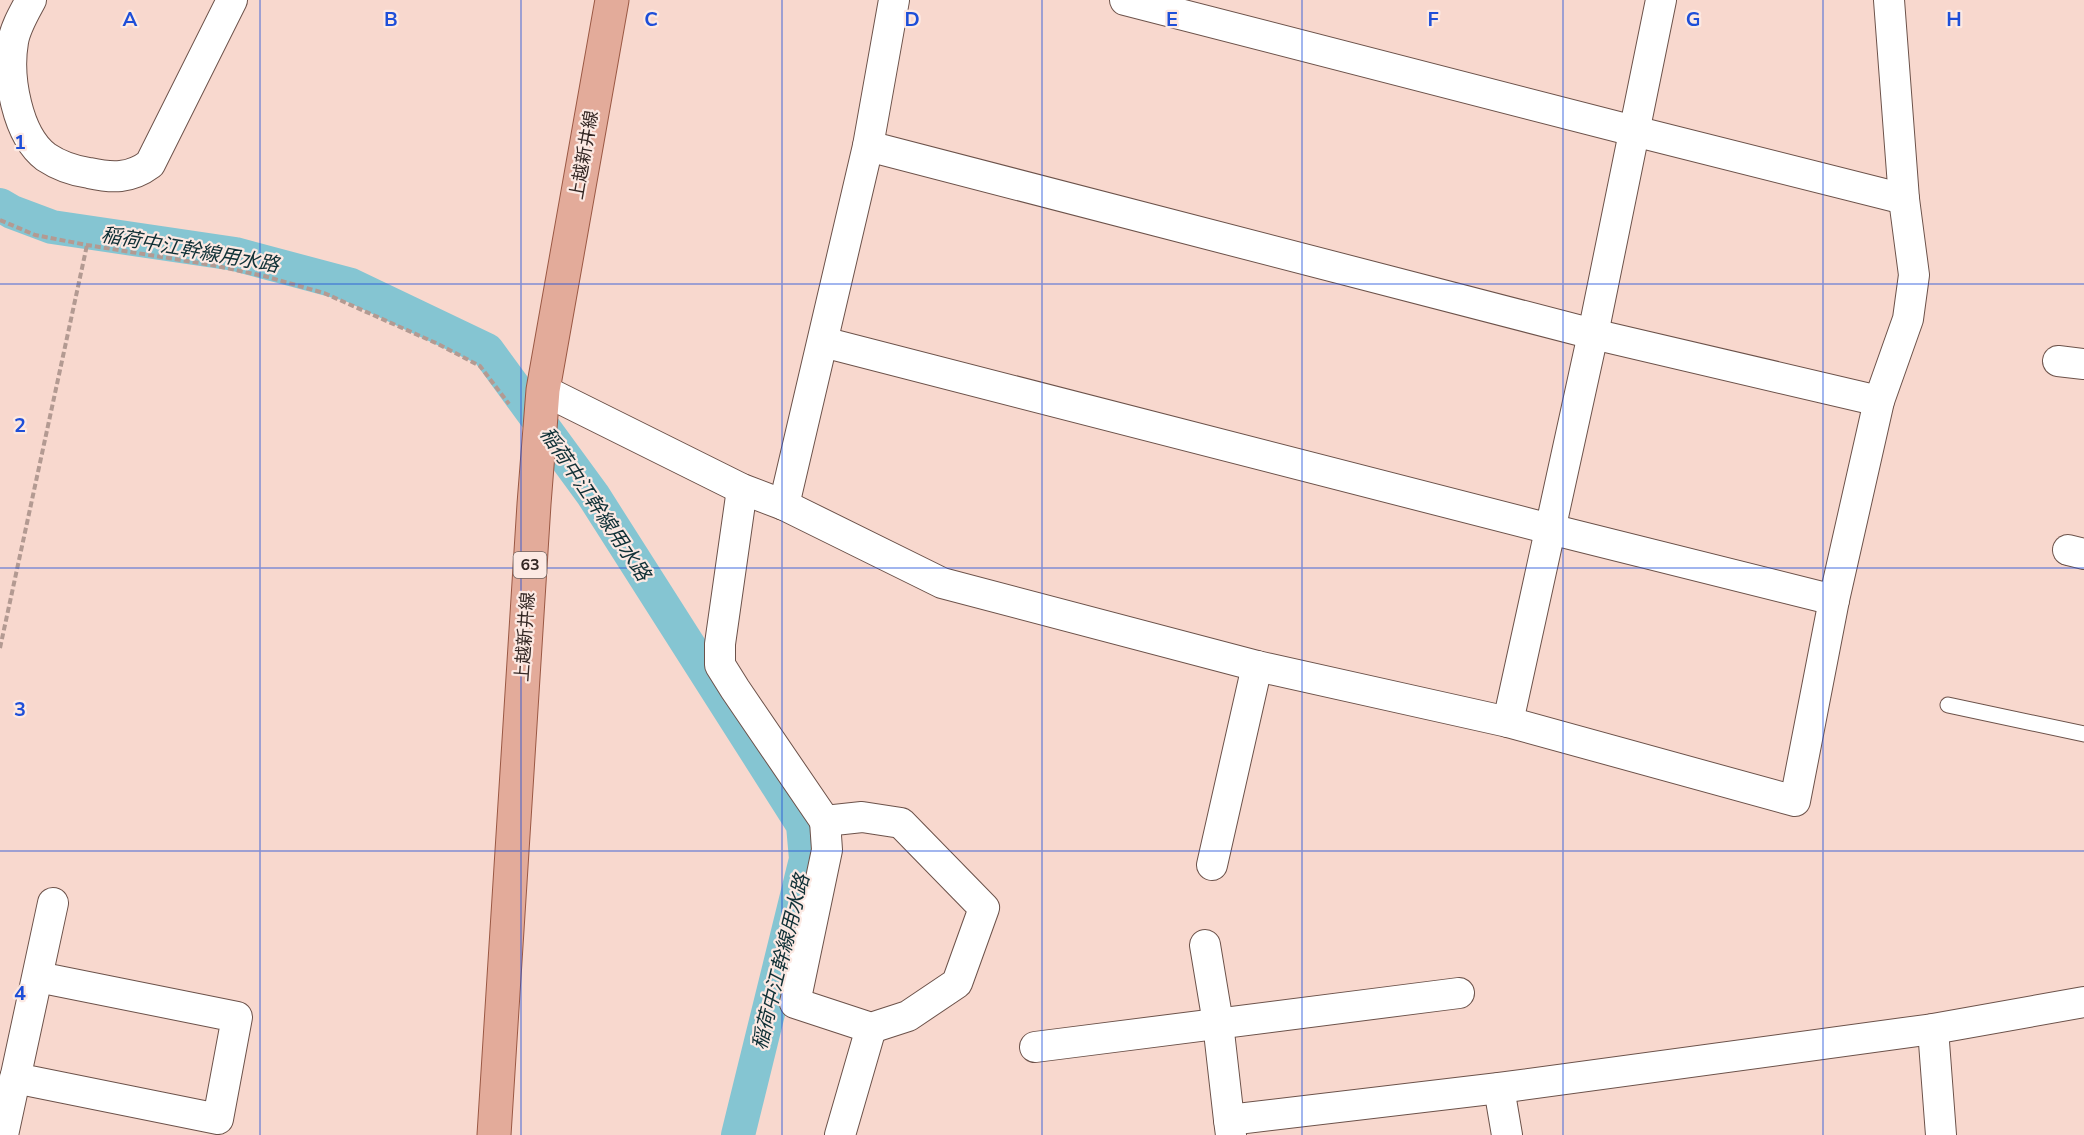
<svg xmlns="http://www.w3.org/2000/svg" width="2084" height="1135" viewBox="0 0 2084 1135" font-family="'Nunito Sans','Noto Sans JP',sans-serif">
<rect width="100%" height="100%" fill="#f8d8ce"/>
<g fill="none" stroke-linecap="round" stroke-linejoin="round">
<path stroke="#85c5d2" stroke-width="34" d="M0 205 12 212 52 227 235 254 351 285 487 350 593 495 803 825 806 859 738 1135"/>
<g stroke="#6c524a" stroke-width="17">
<path id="lane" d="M1948 705 2084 734"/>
</g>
<g stroke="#6c524a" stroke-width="32">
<g id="street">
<path d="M31 0C24 13 15 28 13 42 7 77 17 135 46 157 58 165 75 171 89 173 112 178 130 179 150 164L232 0"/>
<path d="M1125 0 1634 131 1904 199"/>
<path d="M868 146 1593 334 1879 401"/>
<path d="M823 342 1550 529 1834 600"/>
<path d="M2058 361 2084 364"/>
<path d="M543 390 742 489 784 505 942 583 1257 666 1508 722 1795 801 1834 600 1879 401 1908 319 1914 275 1904 199 1889 0"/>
<path d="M742 489 720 644V665L735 689 825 821"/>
<path d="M784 505 868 146 894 0"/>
<path d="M2068 550 2084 554"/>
<path d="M1508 722 1593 334 1661 0"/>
<path d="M862 817 901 823 984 908 957 983 908 1016 871 1028 795 1003 827 850 825 821Z"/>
<path d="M1212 865 1257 666"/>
<path d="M1205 945 1218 1023 1229 1120"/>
<path d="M1933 1029 1941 1135"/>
<path d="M1035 1047 1459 993"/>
<path d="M15 1078 218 1119 237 1017 38 977"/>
<path d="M1499 1088 1507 1135"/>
<path d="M3 1135 53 903"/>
<path d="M840 1135 871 1028"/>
<path d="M1231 1135 1229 1120 1499 1088 1933 1029 2084 1002"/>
</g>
</g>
<g stroke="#9a5844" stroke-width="35">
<path id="primary" d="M494 1135 534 504 543 390 612 0"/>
</g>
<g stroke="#b39a92" stroke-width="4" stroke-dasharray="6 3" stroke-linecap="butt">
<path d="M0 220 35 235 87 245 212 265 264 276 324 293 438 344 480 366 509 404"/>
<path d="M0 648 87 245"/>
</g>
<use href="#lane" stroke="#fff" stroke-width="15"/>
<use href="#street" stroke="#fff" stroke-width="30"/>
<use href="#primary" stroke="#e3ab9a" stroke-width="33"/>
</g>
<path fill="none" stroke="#1d4ed8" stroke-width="1.5" stroke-opacity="0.55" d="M260 0V1135M521 0V1135M782 0V1135M1042 0V1135M1302 0V1135M1563 0V1135M1823 0V1135M0 284H2084M0 568H2084M0 851H2084"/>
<g text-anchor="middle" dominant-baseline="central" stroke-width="4.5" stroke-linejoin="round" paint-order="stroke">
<rect fill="#fce9e3" stroke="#6f615d" stroke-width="1.5" x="513.5" y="552" width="33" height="26" rx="4.5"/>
<g font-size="16" font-weight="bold" fill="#332724">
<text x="530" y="565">63</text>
</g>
<g font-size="18" fill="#332724" stroke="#fce9e3">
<text transform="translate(584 155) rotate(-80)">上越新井線</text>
<text transform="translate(525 637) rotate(-86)">上越新井線</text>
</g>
<g font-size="20" font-style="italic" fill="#0f3036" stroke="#fce9e3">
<text transform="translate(190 250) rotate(10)">稲荷中江幹線用水路</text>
<text transform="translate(595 504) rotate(56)">稲荷中江幹線用水路</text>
<text transform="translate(781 962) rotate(-76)">稲荷中江幹線用水路</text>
</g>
</g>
<g font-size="20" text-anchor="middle" font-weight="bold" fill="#1d4ed8" stroke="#fce9e3" stroke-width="4.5" stroke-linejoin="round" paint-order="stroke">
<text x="130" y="26">A</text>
<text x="391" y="26">B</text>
<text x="651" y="26">C</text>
<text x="912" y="26">D</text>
<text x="1172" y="26">E</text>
<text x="1433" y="26">F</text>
<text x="1693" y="26">G</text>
<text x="1954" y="26">H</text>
<text x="20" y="149">1</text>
<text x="20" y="432">2</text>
<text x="20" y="716">3</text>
<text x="20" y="1000">4</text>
</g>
</svg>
